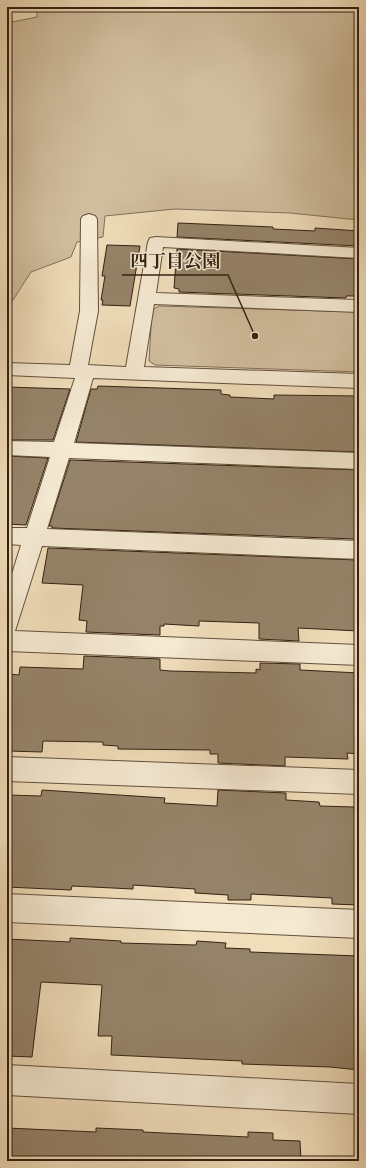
<svg xmlns="http://www.w3.org/2000/svg" width="366" height="1168" viewBox="0 0 366 1168" font-family="'IM FELL Double Pica','Noto Serif JP',serif">
<rect width="100%" height="100%" fill="#f0ddba"/>
<filter id="stains"><feTurbulence type="fractalNoise" baseFrequency=".005" numOctaves="4"/><feColorMatrix values="0 0 0 0 .2 0 0 0 0 .09 0 0 0 0 .02 0 0 0 .5 -.17"/></filter>
<radialGradient id="worn" r=".72"><stop offset=".6" stop-color="#630" stop-opacity="0"/><stop offset="1" stop-color="#630" stop-opacity=".3"/></radialGradient>
<g fill="#d0bd9d" stroke="#816f58">
<path d="M37 7H359V220L290 213 175 209 105 216 103 237 77 242 71 257 31 272 13 300 7 301V23L37 17Z"/>
<path d="M159 306 359 312V372L155 365 149 361 152 310Z"/>
</g>
<g fill="#958369" stroke="#322112">
<path d="M178 223 273 227V229L315 231V228L359 231V246L177 237Z"/>
<path d="M107 245 140 246 130 306 102 305 103 300H101L105 276H102Z"/>
<path d="M177 249 359 259V296H346V298L179 292V289L174 288Z"/>
<path d="M98 386 221 390V394L230 395V397L274 399V395L359 396V452L76 442 91 389H97Z"/>
<path d="M7 387 70 389 53 440H7Z"/>
<path d="M7 456 48 458 26 525 7 524Z"/>
<path d="M70 460 359 470V533H355L356 539 52 528V526H49Z"/>
<path d="M48 548 357 560 359 575V631L298 628 299 641 259 639V623L199 621V626L164 624V626H160V635L86 632 87 621 79 620 83 585 42 583Z"/>
<path d="M84 656 160 659V670L170 671 256 673V669L260 670V663L300 664V670L359 673V754L347 753 348 759 285 757V766L218 763V754H210V750L118 749V746L103 745V742L43 741 42 752 7 751V674L19 675 20 667 83 669Z"/>
<path d="M42 790 165 798 164 803 217 806 218 790 286 793V800L319 802 320 806 354 807 359 863V905L332 904V898L251 894V900H228V895L195 893V889L133 885V889L72 886 71 890 7 887V795L41 796Z"/>
<path d="M70 938 121 941V943L196 945 197 941 226 943 225 948 250 949V952L359 956V1070L330 1067 242 1064V1061L111 1055 112 1036H98L102 985 41 982 32 1057 7 1056V939L70 942Z"/>
<path d="M7 1128 96 1132V1128L143 1130V1132L248 1137V1132L273 1133V1140L300 1141 301 1161H7Z"/>
</g>
<g fill="none" stroke-linecap="round" stroke-linejoin="round">
<g stroke="#62503c" stroke-width="2">
<g id="street">
<path d="M89 214 95 216 97 219 98 311 88 365 126 367 148 242 150 238 156 237 359 248V258L163 247 156 293 359 300V312L154 304 144 367 359 374V388L93 378 74 443 359 453V469L69 458 47 529 359 541V559L42 546 15 631 359 645V665L7 651V590L21 545 7 544V528H27L50 457 7 455V441L54 442 75 378 7 375V363L70 365 80 311 81 219 83 216Z"/>
<path d="M7 757 359 770V794L7 781Z"/>
<path d="M7 894 359 910V938L7 922Z"/>
<path d="M7 1065 359 1084V1114L7 1095Z"/>
</g>
</g>
<use href="#street" fill="#f5e9d2" fill-rule="evenodd"/>
</g>
<path fill="none" stroke="#322112" stroke-width="1.5" d="M255 336L228 275H122"/>
<circle fill="#322112" stroke="#f5e9d2" stroke-width="1.5" cx="255" cy="336" r="4"/>
<g font-size="18" text-anchor="middle" font-weight="bold" fill="#322112" stroke="#f5e9d2" stroke-width="3" stroke-linejoin="round" paint-order="stroke">
<text x="175" y="267">四丁目公園</text>
</g>
<rect width="366" height="1168" fill="none" stroke="#f0ddba" stroke-width="24"/>
<rect x="8" y="8" width="350" height="1152" fill="none" stroke="#322112" stroke-width="2"/>
<rect x="12" y="12" width="342" height="1144" fill="none" stroke="#322112"/>
<rect width="100%" height="100%" filter="url(#stains)"/>
<rect width="100%" height="100%" fill="url(#worn)"/>
</svg>
